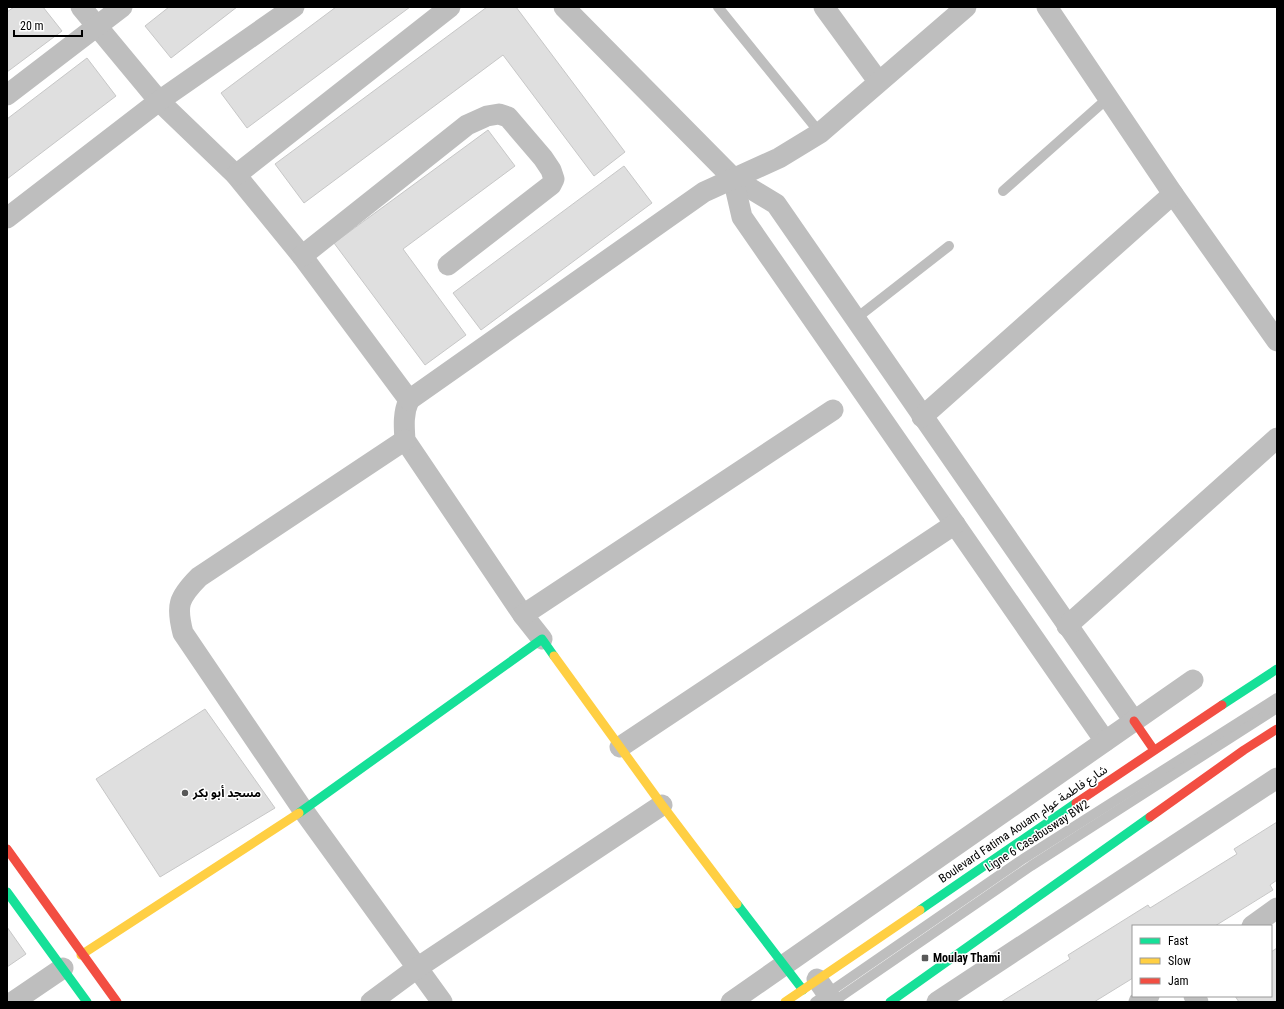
<svg xmlns="http://www.w3.org/2000/svg" width="1284" height="1009" viewBox="0 0 1284 1009" font-family="'Roboto Condensed','Noto Sans Arabic',sans-serif">
<rect width="100%" height="100%" fill="#fff"/>
<g fill="#dfdfdf" stroke="#c7c7c7">
<path d="M14 7H43L62 31 7 72V12Z"/>
<path d="M169 7H237L171 58 145 26Z"/>
<path d="M336 7H410L247 128 221 93Z"/>
<path d="M487 7H516L625 152 594 176 503 55 304 203 275 164Z"/>
<path d="M87 58 116 96 7 179V119Z"/>
<path d="M488 130 515 166 403 249 466 335 425 365 334 243Z"/>
<path d="M624 166 652 203 481 330 453 293Z"/>
<path d="M205 709 275 808 160 877 96 779Z"/>
<path d="M1277 822V880L1270 885 1273 890 1215 926H1133V978L1094 1002H1001L1070 959 1068 955 1148 905 1150 908 1237 854 1234 849Z"/>
<path d="M7 927 26 954 7 967Z"/>
<path d="M1277 948V1002H1239L1235 996H1271V952Z"/>
</g>
<g fill="none" stroke-linecap="round" stroke-linejoin="round">
<g stroke="#bebebe" stroke-width="10">
<path d="M718 7 820 133"/>
<path d="M1003 191 1108 98"/>
<path d="M854 320 949 246"/>
<path d="M815 1002 1023 859 1277 698"/>
<path d="M833 1002 1031 866 1277 708"/>
</g>
<g stroke="#bebebe" stroke-width="21">
<path d="M81 7 159 101 236 175 302 256 409 400C403 413 404 426 405 440L523 615 542 639"/>
<path d="M564 7 733 178 776 204 1134 721"/>
<path d="M824 7 878 81"/>
<path d="M1047 7 1173 194 1277 341"/>
<path d="M7 95 122 7"/>
<path d="M236 175 450 7"/>
<path d="M733 178 742 217 1105 741"/>
<path d="M7 218 159 101 294 7"/>
<path d="M302 256 467 125 487 116 499 114 508 117 543 158 551 170 554 179 551 185 448 265"/>
<path d="M409 400 704 192 779 158 820 133 966 7"/>
<path d="M922 417 1173 194"/>
<path d="M405 440 199 577C178 598 176 606 183 633L303 810 442 1002"/>
<path d="M523 615 833 410"/>
<path d="M1067 626 1277 438"/>
<path d="M620 747 955 524"/>
<path d="M1252 926 1277 908"/>
<path d="M817 979 833 1002"/>
<path d="M1194 996 1198 1002"/>
<path d="M13 1002 63 968"/>
<path d="M371 1002 417 968 662 805"/>
<path d="M731 1002 1193 680"/>
<path d="M937 1002 1277 778"/>
<path d="M1139 1002 1149 996"/>
</g>
<g stroke="#16e098" stroke-width="9">
<path d="M1222 705 1277 669"/>
<path d="M299 813 542 639 554 656"/>
<path d="M7 892 87 1002"/>
<path d="M737 904 803 990"/>
<path d="M920 910 1076 803"/>
<path d="M890 1002 1150 817"/>
</g>
<g stroke="#ffcf43" stroke-width="9">
<path d="M554 656 662 805 737 904"/>
<path d="M81 955 299 813"/>
<path d="M785 1002 920 910"/>
</g>
<g stroke="#f24e42" stroke-width="9">
<path d="M1134 721 1154 750"/>
<path d="M1076 803 1222 705"/>
<path d="M1150 817 1244 750 1277 729"/>
<path d="M7 849 117 1002"/>
</g>
</g>
<g fill="#595959" stroke="#fff" stroke-width="1.5">
<circle cx="185" cy="793" r="4"/>
<rect x="921" y="954" width="8" height="8" rx="2"/>
</g>
<g text-anchor="middle" dominant-baseline="central" stroke-width="3" stroke-linejoin="round" paint-order="stroke">
<g font-size="12" font-weight="bold" fill="#000" stroke="#fff" text-anchor="start">
<text x="193" y="793">مسجد أبو بكر</text>
<text x="933" y="958">Moulay Thami</text>
</g>
<g font-size="12" fill="#000" stroke="#fff">
<text transform="translate(1023 824) rotate(-34)">Boulevard Fatima Aouam شارع فاطمة عوام</text>
<text transform="translate(1037 836) rotate(-33)">Ligne 6 Casabusway BW2</text>
</g>
</g>
<rect width="1284" height="1009" fill="none" stroke="#000000" stroke-width="16"/>
<rect x="1132" y="925" width="140" height="72" fill="#ffffff" stroke="#999999"/>
<rect x="1140" y="938" width="20" height="6" fill="#16e098" stroke="#999999"/>
<text x="1168" y="945" font-size="12" fill="#000000">Fast</text>
<rect x="1140" y="958" width="20" height="6" fill="#ffcf43" stroke="#999999"/>
<text x="1168" y="965" font-size="12" fill="#000000">Slow</text>
<rect x="1140" y="978" width="20" height="6" fill="#f24e42" stroke="#999999"/>
<text x="1168" y="985" font-size="12" fill="#000000">Jam</text>
<path d="M14 30v6h68v-6" fill="none" stroke="#000000" stroke-width="2"/>
<text x="20" y="30" font-size="12" fill="#000000" stroke="#ffffff" stroke-width="3" paint-order="stroke">20 m</text>
</svg>
